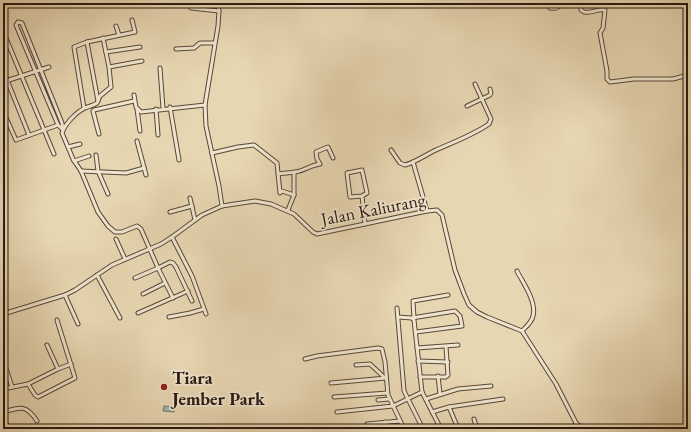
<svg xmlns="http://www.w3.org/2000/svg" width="691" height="432" viewBox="0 0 691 432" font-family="'EB Garamond',serif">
<rect width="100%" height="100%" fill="#e7d6b2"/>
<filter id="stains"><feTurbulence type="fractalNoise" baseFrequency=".005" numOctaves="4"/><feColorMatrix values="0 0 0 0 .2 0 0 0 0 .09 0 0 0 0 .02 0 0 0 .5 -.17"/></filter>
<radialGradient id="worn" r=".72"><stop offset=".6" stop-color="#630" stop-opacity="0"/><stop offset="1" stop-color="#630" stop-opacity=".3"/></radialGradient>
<path fill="#97b9ae" stroke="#6b796f" d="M164 406 175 407 174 412 163 411Z"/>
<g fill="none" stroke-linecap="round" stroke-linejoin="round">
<g stroke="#584839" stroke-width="5">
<g id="minor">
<path d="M187 3 191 8 219 11"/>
<path d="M187 3 219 4"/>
<path d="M218 3 219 11 218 26 205 105 206 126 219 186 222 206"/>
<path d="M548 3 550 8C556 9 559 8 561 3"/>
<path d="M580 3 581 10 584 12C591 14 599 8 605 10L603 28 600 33 607 71V79L610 82 634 79H673L688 75"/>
<path d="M18 22 22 23 62 123 63 130 58 125 16 25Z"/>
<path d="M116 26 119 35"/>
<path d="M3 31 54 154"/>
<path d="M103 38 109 67 111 87 100 96 97 103C93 106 89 106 85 108 76 112 65 124 62 133L73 159 81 171 98 212 108 226 115 232H122L137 226 141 229 158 268 135 278"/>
<path d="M87 42 98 101"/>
<path d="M176 49 194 48 200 43H214"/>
<path d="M106 52 140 47"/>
<path d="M109 67 142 61"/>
<path d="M160 68 163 108"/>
<path d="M3 70 29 135"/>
<path d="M3 82 49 67"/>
<path d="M134 95 136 107 141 112 205 105"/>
<path d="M467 106 490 95 491 93 490 89"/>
<path d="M170 107 179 160"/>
<path d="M84 108 74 47 87 42 135 32 132 20"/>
<path d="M137 109 140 131"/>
<path d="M156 109 158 135"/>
<path d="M3 111 16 140 58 125"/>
<path d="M99 134 93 111 94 110 134 101"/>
<path d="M137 141 146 175"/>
<path d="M68 147 80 144"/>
<path d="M391 150 400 163 405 165C416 162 425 155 436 150 454 142 473 135 489 124L491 119 475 84"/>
<path d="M212 153 238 147 254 145 277 163 280 193 282 191 294 195"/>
<path d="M96 155 98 171 108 194"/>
<path d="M74 161 89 156"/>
<path d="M413 162 427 211"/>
<path d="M81 171 126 173 144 168"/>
<path d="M278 174C284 173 290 173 295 172 304 171 311 165 320 164L317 159 316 152 328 147 333 158"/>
<path d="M362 196 350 197 347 173 362 170 367 193 362 196 365 224"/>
<path d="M190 198 195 220"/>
<path d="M288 210 294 195V173"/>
<path d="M170 212 192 206"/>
<path d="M172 237 192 276 206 314"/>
<path d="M116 239 125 259"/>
<path d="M517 271C523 283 537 302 533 316 532 322 526 327 522 331"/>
<path d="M97 275 120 318"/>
<path d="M143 294 165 283"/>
<path d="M65 295 78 324"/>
<path d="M173 298 158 268 170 262 173 263 176 267 192 301"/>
<path d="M397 308 404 391 423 429"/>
<path d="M138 313 188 291"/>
<path d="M3 314 65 295 75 290 112 265 161 244 172 237 202 215 222 206 255 201 271 204 294 214 313 232 317 234 427 211 437 210 442 215 455 270 464 294 469 305 477 312 487 317 522 331 556 384 576 423 583 429"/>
<path d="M169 317 190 313 204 309"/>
<path d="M398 317 412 318 414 320 422 392 441 429"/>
<path d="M412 318 455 311 460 316 462 326 416 332"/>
<path d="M414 318 413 301 448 295"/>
<path d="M47 345 58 369"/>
<path d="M417 348 458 345"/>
<path d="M3 359 12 387"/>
<path d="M305 359 317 356 378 348 382 349 385 362 388 395 404 429"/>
<path d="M418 361 448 362"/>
<path d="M356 365 370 364 385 378"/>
<path d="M438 376 440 394"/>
<path d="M420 377H446L448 375 446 347"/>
<path d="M331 383 386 378"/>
<path d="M28 384 35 395 38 397 75 378 57 320"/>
<path d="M3 389 28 384 58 369 71 364"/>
<path d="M334 397 387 393"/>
<path d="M426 399 458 389 491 386"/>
<path d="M378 400 389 399"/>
<path d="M449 407 457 426"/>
<path d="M3 412C20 407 26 404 37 421"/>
<path d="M337 412 393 406 422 392"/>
<path d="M432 412 449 407 503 399"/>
<path d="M3 414 8 429"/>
<path d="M474 419 477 429"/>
<path d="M385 422 388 429"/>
<path d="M367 424 400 421"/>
<path d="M62 428V429"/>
<path d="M574 429 576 423"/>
</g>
</g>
<use href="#minor" stroke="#efe4cd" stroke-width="3"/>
</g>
<circle fill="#8f2418" stroke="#efe4cd" stroke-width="1.5" cx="164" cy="387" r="4"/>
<g text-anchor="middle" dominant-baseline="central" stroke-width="3.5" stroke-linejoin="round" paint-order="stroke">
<g font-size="18" fill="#281911" stroke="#efe4cd">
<text transform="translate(373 209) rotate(-11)">Jalan Kaliurang</text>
</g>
<g font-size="18" font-weight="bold" fill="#281911" stroke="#efe4cd" text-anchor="start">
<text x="172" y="377">Tiara<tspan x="172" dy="21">Jember Park</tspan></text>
</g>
</g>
<rect width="691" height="432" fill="none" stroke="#e7d6b2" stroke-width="16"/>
<rect x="4" y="4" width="683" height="424" fill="none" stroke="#281911" stroke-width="2"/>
<rect x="8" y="8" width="675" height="416" fill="none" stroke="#281911"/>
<rect width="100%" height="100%" filter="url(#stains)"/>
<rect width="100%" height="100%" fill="url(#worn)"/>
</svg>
